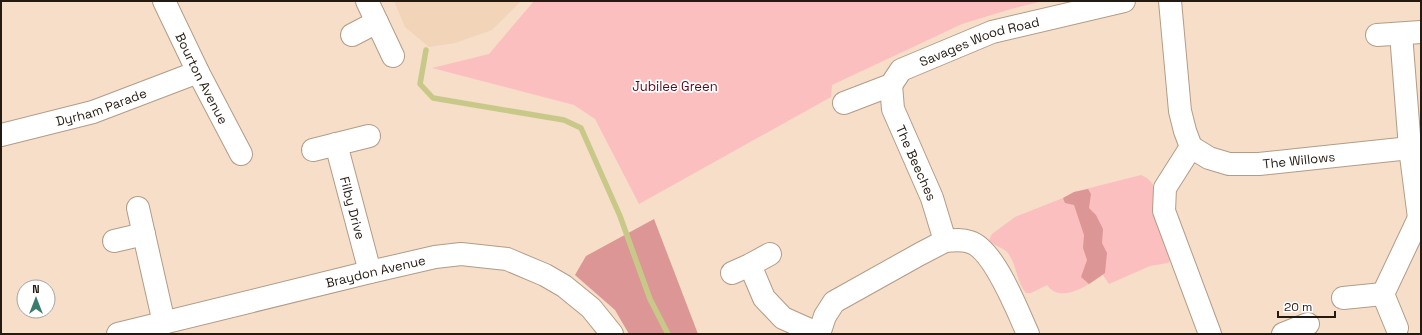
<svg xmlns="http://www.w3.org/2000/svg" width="1422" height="335" viewBox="0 0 1422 335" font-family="'Space Grotesk',sans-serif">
<rect width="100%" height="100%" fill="#f6dec9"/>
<path fill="#f2d4b9" d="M394 1H521L492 30 455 43 429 47 405 27Z"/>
<g fill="#fcbfbf">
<path d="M534 1H1043L1011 9 962 24 832 85 831 97 639 204 595 119 574 105 432 68 489 54Z"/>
<path d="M1141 175C1145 177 1148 178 1151 182 1161 193 1169 242 1173 258L1168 263 1150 266 1109 284 1103 275C1089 284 1061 305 1047 285L1031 293H1026C1016 281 1017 264 1007 252 1002 247 995 247 989 240L992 234 1015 217 1063 198 1074 192Z"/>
</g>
<g fill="#dc9696">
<path d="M1088 189 1091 194 1089 208 1096 215 1103 229 1102 243 1107 253 1105 273 1089 284 1081 277 1087 260 1083 248 1084 235 1074 205 1065 203 1063 198 1074 192Z"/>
<path d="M654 219 698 334H629L615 310 575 275 586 256Z"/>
</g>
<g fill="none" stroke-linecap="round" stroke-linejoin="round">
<path stroke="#c8c988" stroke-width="5.5" d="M426 50 420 84 433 98 564 120 581 128 620 216 650 299 668 334"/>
<g stroke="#b29c87" stroke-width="24">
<g id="minor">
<path id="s1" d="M164 1 198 72 241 154"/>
<path d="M367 1 393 56"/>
<path d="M1170 1 1180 111 1185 131 1191 147"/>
<path d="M1401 34 1410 148 1419 218"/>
<path d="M352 35 377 22"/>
<path d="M1377 35 1421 32"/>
<path id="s2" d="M844 103 891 85 901 70 992 32 1124 1"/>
<path id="s3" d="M1 135 93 112 198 72"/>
<path id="s4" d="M336 144 370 272"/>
<path d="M313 150 369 136"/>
<path d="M138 208 164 323"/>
<path d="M114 241 144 234"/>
<path d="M945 241C954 240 962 239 970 242 994 249 1018 312 1028 334"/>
<path d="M750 265 764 298 783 318 819 334"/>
<path d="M732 273 750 265 770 254"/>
<path d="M1343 298 1383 294"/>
<path d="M1397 328 1383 294 1419 218H1421"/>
<path id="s5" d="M118 334 370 272 435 257 461 254 507 259 545 275 564 286 591 308 612 334"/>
<path d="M819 334 825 316 834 302 920 254 945 241 932 198 893 109 891 85"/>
<path id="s6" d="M1210 334 1164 211 1165 188 1191 147 1209 158 1229 164H1259L1410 148"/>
<path d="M1283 334 1308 324"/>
</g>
</g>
<use href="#minor" stroke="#fff" stroke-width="22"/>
</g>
<g text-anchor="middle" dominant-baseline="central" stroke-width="3.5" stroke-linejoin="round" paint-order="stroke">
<g font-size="13" fill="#231a12" stroke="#fff">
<text stroke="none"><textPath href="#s2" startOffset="152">Savages Wood Road</textPath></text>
<text stroke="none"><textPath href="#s1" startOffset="86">Bourton Avenue</textPath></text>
<text stroke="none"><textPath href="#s3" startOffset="104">Dyrham Parade</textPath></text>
<text stroke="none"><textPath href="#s6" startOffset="315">The Willows</textPath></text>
<text transform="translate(916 163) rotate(66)">The Beeches</text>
<text stroke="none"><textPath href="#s4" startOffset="66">Filby Drive</textPath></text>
<text stroke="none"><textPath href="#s5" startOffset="265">Braydon Avenue</textPath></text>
</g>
<g font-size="13" fill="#5c0717" stroke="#fff">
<text x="675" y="86">Jubilee Green</text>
</g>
</g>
<rect width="1422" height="335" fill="none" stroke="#231a12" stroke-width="4"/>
<g transform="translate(36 299)"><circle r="19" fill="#ffffff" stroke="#a7a3a0"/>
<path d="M0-3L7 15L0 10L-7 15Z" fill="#3a7c6d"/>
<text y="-6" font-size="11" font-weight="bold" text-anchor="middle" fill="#231a12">N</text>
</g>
<path d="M1278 311v6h57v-6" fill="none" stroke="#231a12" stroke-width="2"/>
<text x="1284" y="311" font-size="12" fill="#231a12" stroke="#ffffff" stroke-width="3" paint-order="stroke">20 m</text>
</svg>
